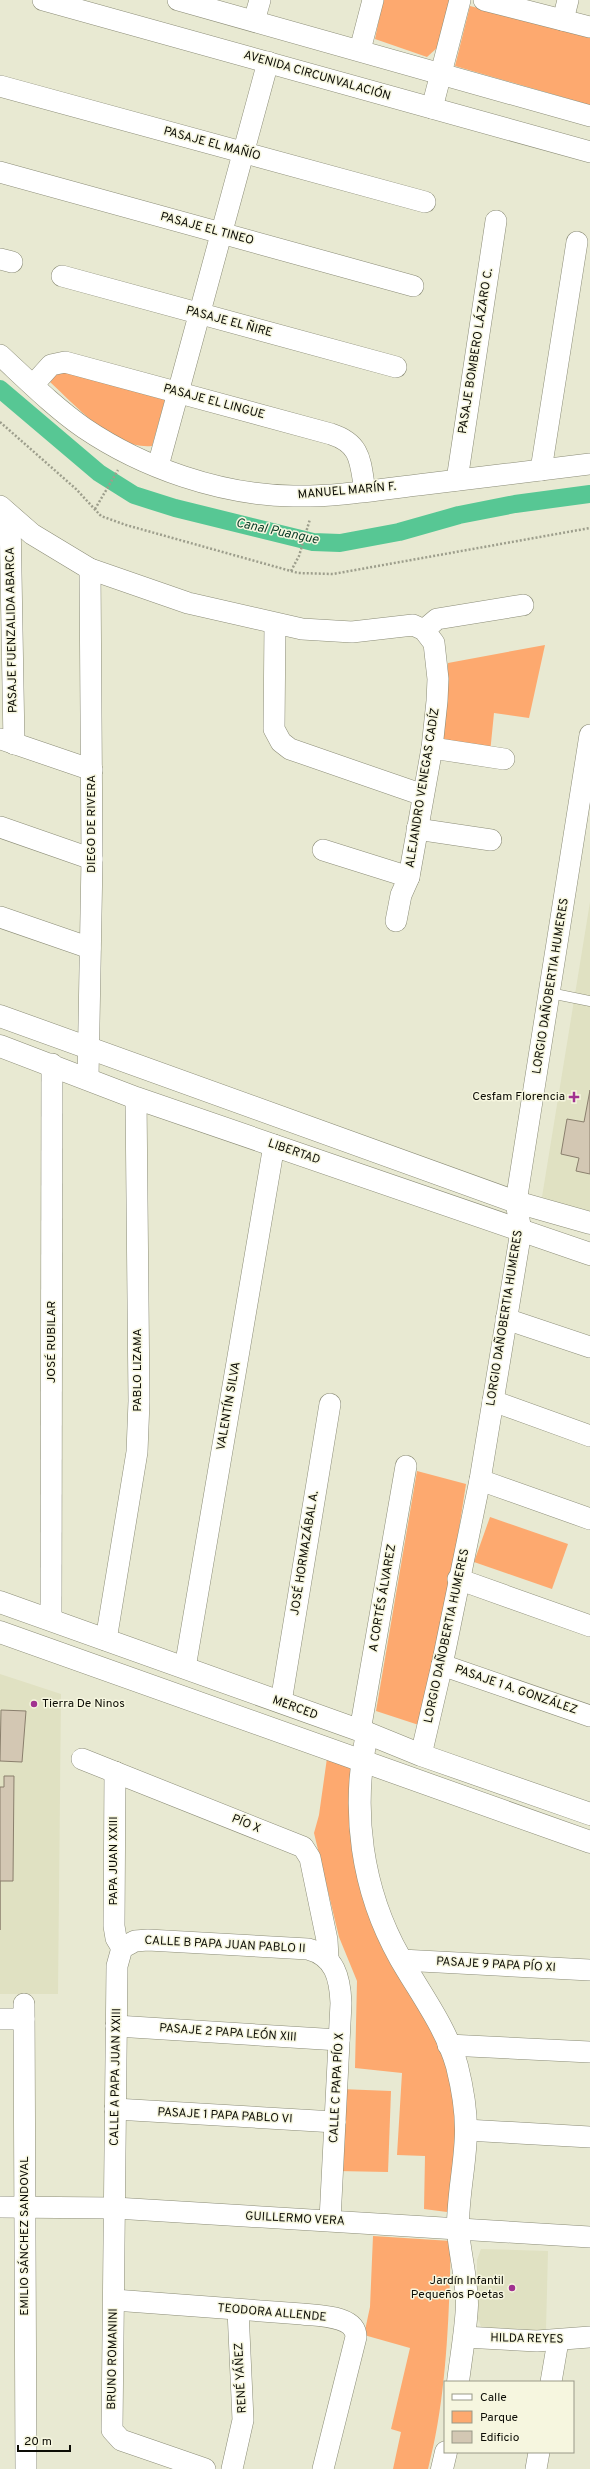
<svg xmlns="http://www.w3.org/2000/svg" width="590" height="2469" viewBox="0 0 590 2469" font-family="Overpass,sans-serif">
<rect width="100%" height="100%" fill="#e8e9d2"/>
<g fill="#e0e1c2">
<path d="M590 902V1213L542 1197Z"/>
<path d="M0 1674 61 1694 58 1994H0Z"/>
<path d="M481 2249 548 2251 546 2330 482 2329 477 2316V2260Z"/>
</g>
<g fill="#fda96f">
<path d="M383 0H450L438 47 427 57 375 39Z"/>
<path d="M470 6 590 36V105L455 66Z"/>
<path d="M63 372 165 400 152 446C115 450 76 406 50 382L57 373Z"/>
<path d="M545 645 529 718 494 713 490 753 443 744 448 663Z"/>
<path d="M417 1471 466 1484 428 1728 376 1711Z"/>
<path d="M490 1517 568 1544 552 1589 474 1562Z"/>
<path d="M327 1758 351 1766 354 1824 439 2035 457 2094 455 2205 447 2212 424 2209 425 2156 397 2155 402 2073 355 2068 357 1981 339 1937 314 1833 319 1815Z"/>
<path d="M340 2089 391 2091 388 2172 337 2171Z"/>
<path d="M373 2236 451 2241C449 2315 447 2397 428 2469H393L401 2432 391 2429 410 2348 364 2335 370 2307Z"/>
</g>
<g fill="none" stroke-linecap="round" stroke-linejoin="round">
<path stroke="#57c794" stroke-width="18" d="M0 389 99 473 134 495 175 508 313 542 340 543 399 532 459 515 515 504 590 494"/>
</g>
<g fill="#d3c7b3" stroke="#8a7f6d">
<path d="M590 1090V1174L576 1171 579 1158 561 1154 567 1119 584 1122Z"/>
<path d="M1 1710 26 1711 22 1762 0 1761Z"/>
<path d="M4 1776H14L13 1881H0V1930V1787H4Z"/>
</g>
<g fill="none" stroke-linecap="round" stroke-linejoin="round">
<g stroke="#8b8c77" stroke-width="11">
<path id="service" d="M550 993 590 1001"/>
</g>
<g stroke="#8b8c77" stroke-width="22">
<g id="minor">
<path d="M43 0 590 152"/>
<path d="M178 0 590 116"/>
<path d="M484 0 590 27"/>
<path d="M563 20 568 0"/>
<path d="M254 21 260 0"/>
<path d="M360 50 373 0"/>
<path d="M0 86 425 202"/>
<path d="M432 108 460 0"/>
<path d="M0 172 413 286"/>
<path d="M0 259 12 262"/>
<path d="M62 276 396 367"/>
<path d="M0 355C27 380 54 407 84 428 143 468 221 495 293 496 337 497 382 489 426 484 481 477 535 471 590 464"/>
<path d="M33 385 51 365 65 362 331 434C362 444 360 462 365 491"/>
<path d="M158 466 268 62"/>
<path d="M541 470 577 242"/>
<path d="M457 480 496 221"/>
<path d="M0 506 32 534 90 569 188 603 302 629 352 632 413 625 424 630 434 643 438 679 437 701 432 748 409 877 401 895 396 921"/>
<path d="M10 516 14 744"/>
<path d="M275 624 274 729 281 742 290 749 423 795"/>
<path d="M424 630 437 619 523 605"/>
<path d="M1 739 92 770"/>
<path d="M432 748 504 759"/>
<path d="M0 827 92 859"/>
<path d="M417 829 491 840"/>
<path d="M323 850 409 877"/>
<path d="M0 917 90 948"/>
<path d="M88 1078 92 859 90 569"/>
<path d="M506 1319 590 1347"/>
<path d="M493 1401 590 1436"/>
<path d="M480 1480 590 1519"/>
<path d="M458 1579 590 1626"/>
<path d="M51 1620 52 1064"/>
<path d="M106 1640 137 1452 139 1401 136 1098"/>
<path d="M442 1665 590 1716"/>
<path d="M185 1668 274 1145"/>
<path d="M281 1702 330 1404"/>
<path d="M360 1731 406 1466"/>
<path d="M421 1755 442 1665 480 1480 521 1231 516 1202 590 735"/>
<path d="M82 1759 303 1847 310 1858 327 1940 328 1958"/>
<path d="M115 1772 114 1926 116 1938 122 1948"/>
<path d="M401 1960 590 1970"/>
<path d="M24 2004 26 2469"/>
<path d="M0 2019H24"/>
<path d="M116 2026 339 2040"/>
<path d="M448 2045 590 2052"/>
<path d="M115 2109 335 2122"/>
<path d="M466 2130 590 2137"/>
<path d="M0 2207 115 2208 590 2237"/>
<path d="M114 2300 302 2314C318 2316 356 2315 356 2337L323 2469"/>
<path d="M464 2337 537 2341 590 2337"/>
<path d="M551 2382 558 2341"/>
<path d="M205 2469 121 2440 112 2430 117 1966 122 1948 135 1941 148 1940 308 1949C335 1956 340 1978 341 2003L330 2220"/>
<path d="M232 2469 243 2420 238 2310"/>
<path d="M536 2469 539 2452"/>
</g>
</g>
<g stroke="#8b8c77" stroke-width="23">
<g id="tertiary">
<path d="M0 1016 516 1202 590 1223"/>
<path d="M0 1046 136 1098 590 1254"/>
<path d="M0 1602 367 1733 421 1755 590 1814"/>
<path d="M0 1632 590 1842"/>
<path d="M367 1733C351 1810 361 1889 400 1958 420 1993 446 2027 457 2066 462 2086 466 2109 466 2130 466 2163 457 2197 458 2231 460 2255 467 2280 467 2305 466 2330 461 2357 458 2382"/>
<path d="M442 2469 446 2452"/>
</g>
</g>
<g stroke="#9d9e8c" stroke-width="2.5" stroke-dasharray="2 2" stroke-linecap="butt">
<path d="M0 422 76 489 101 516 126 525 298 573 333 574 590 528"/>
<path d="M95 509 118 470"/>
<path d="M291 571 299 556 310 519"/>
</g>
<use href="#service" stroke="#fff" stroke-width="10"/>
<use href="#minor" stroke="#fff" stroke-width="21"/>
<use href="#tertiary" stroke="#fff" stroke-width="22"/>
</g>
<g fill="#a13290" stroke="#f6f6df" stroke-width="1.5">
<path d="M572 1091h4v4h4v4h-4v4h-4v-4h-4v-4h4z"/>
<circle cx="34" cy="1704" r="4"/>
<circle cx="512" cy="2288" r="4"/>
</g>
<g text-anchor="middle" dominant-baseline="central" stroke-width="3" stroke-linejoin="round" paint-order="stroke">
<g font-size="12" fill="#0d0d06" stroke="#f6f6df">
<text transform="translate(317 76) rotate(16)">AVENIDA CIRCUNVALACIÓN</text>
<text transform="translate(212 144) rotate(15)">PASAJE EL MAÑÍO</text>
<text transform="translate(207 229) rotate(15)">PASAJE EL TINEO</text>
<text transform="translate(229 322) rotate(15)">PASAJE EL ÑIRE</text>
<text transform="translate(476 351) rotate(-81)">PASAJE BOMBERO LÁZARO C.</text>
<text transform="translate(214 402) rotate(15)">PASAJE EL LINGUE</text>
<text transform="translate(347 491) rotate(-5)">MANUEL MARÍN F.</text>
<text transform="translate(12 630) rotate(-91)">PASAJE FUENZALIDA ABARCA</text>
<text transform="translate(423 788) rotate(-81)">ALEJANDRO VENEGAS CADÍZ</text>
<text transform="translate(92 824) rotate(-90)">DIEGO DE RIVERA</text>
<text transform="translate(551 986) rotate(-81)">LORGIO DAÑOBERTIA HUMERES</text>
<text transform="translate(294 1152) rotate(19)">LIBERTAD</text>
<text transform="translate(505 1318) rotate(-81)">LORGIO DAÑOBERTIA HUMERES</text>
<text transform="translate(52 1342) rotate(-90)">JOSÉ RUBILAR</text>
<text transform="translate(138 1370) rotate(-90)">PABLO LIZAMA</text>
<text transform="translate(229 1406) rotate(-80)">VALENTÍN SILVA</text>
<text transform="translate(305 1553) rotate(-81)">JOSÉ HORMAZÁBAL A.</text>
<text transform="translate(383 1598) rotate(-80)">A CORTÉS ÁLVAREZ</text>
<text transform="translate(447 1636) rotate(-78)">LORGIO DAÑOBERTIA HUMERES</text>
<text transform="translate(516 1690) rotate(19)">PASAJE 1 A. GONZÁLEZ</text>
<text transform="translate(295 1708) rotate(20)">MERCED</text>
<text transform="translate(246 1824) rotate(22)">PÍO X</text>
<text transform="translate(114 1861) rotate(-90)">PAPA JUAN XXIII</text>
<text transform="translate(225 1945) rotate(3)">CALLE B PAPA JUAN PABLO II</text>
<text transform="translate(496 1965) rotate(3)">PASAJE 9 PAPA PÍO XI</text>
<text transform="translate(228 2033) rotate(4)">PASAJE 2 PAPA LEÓN XIII</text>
<text transform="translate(116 2077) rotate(-89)">CALLE A PAPA JUAN XXIII</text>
<text transform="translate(337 2088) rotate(-87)">CALLE C PAPA PÍO X</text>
<text transform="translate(225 2116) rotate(3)">PASAJE 1 PAPA PABLO VI</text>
<text transform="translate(295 2219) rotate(3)">GUILLERMO VERA</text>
<text transform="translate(25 2236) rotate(-90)">EMILIO SÁNCHEZ SANDOVAL</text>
<text transform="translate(272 2313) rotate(5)">TEODORA ALLENDE</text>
<text transform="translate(527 2339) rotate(1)">HILDA REYES</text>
<text transform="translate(113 2359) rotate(-89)">BRUNO ROMANINI</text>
<text transform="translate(241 2378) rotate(-93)">RENÉ YÁÑEZ</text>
</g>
<g font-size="12" fill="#0d0d06" stroke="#f6f6df" text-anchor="end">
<text x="565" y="1097">Cesfam Florencia</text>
<text x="42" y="1704" text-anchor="start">Tierra De Ninos</text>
<text x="504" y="2281">Jardín Infantil<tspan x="504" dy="14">Pequeños Poetas</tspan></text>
</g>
<g font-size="13" font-style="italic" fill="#0c3d29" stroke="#f6f6df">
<text transform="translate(277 532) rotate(12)">Canal Puangue</text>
</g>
</g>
<rect x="444" y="2381" width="130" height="72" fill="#f6f6df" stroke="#999988"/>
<rect x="452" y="2394" width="20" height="6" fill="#ffffff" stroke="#999988"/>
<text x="480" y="2401" font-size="12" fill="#0d0d06">Calle</text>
<rect x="452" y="2411" width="20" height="12" fill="#fda96f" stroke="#999988"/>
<text x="480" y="2421" font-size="12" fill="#0d0d06">Parque</text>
<rect x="452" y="2431" width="20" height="12" fill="#d3c7b3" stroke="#999988"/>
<text x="480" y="2441" font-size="12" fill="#0d0d06">Edificio</text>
<path d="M18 2445v6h52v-6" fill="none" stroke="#0d0d06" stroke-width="2"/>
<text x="24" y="2445" font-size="12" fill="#0d0d06" stroke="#f6f6df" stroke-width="3" paint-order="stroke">20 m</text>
</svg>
